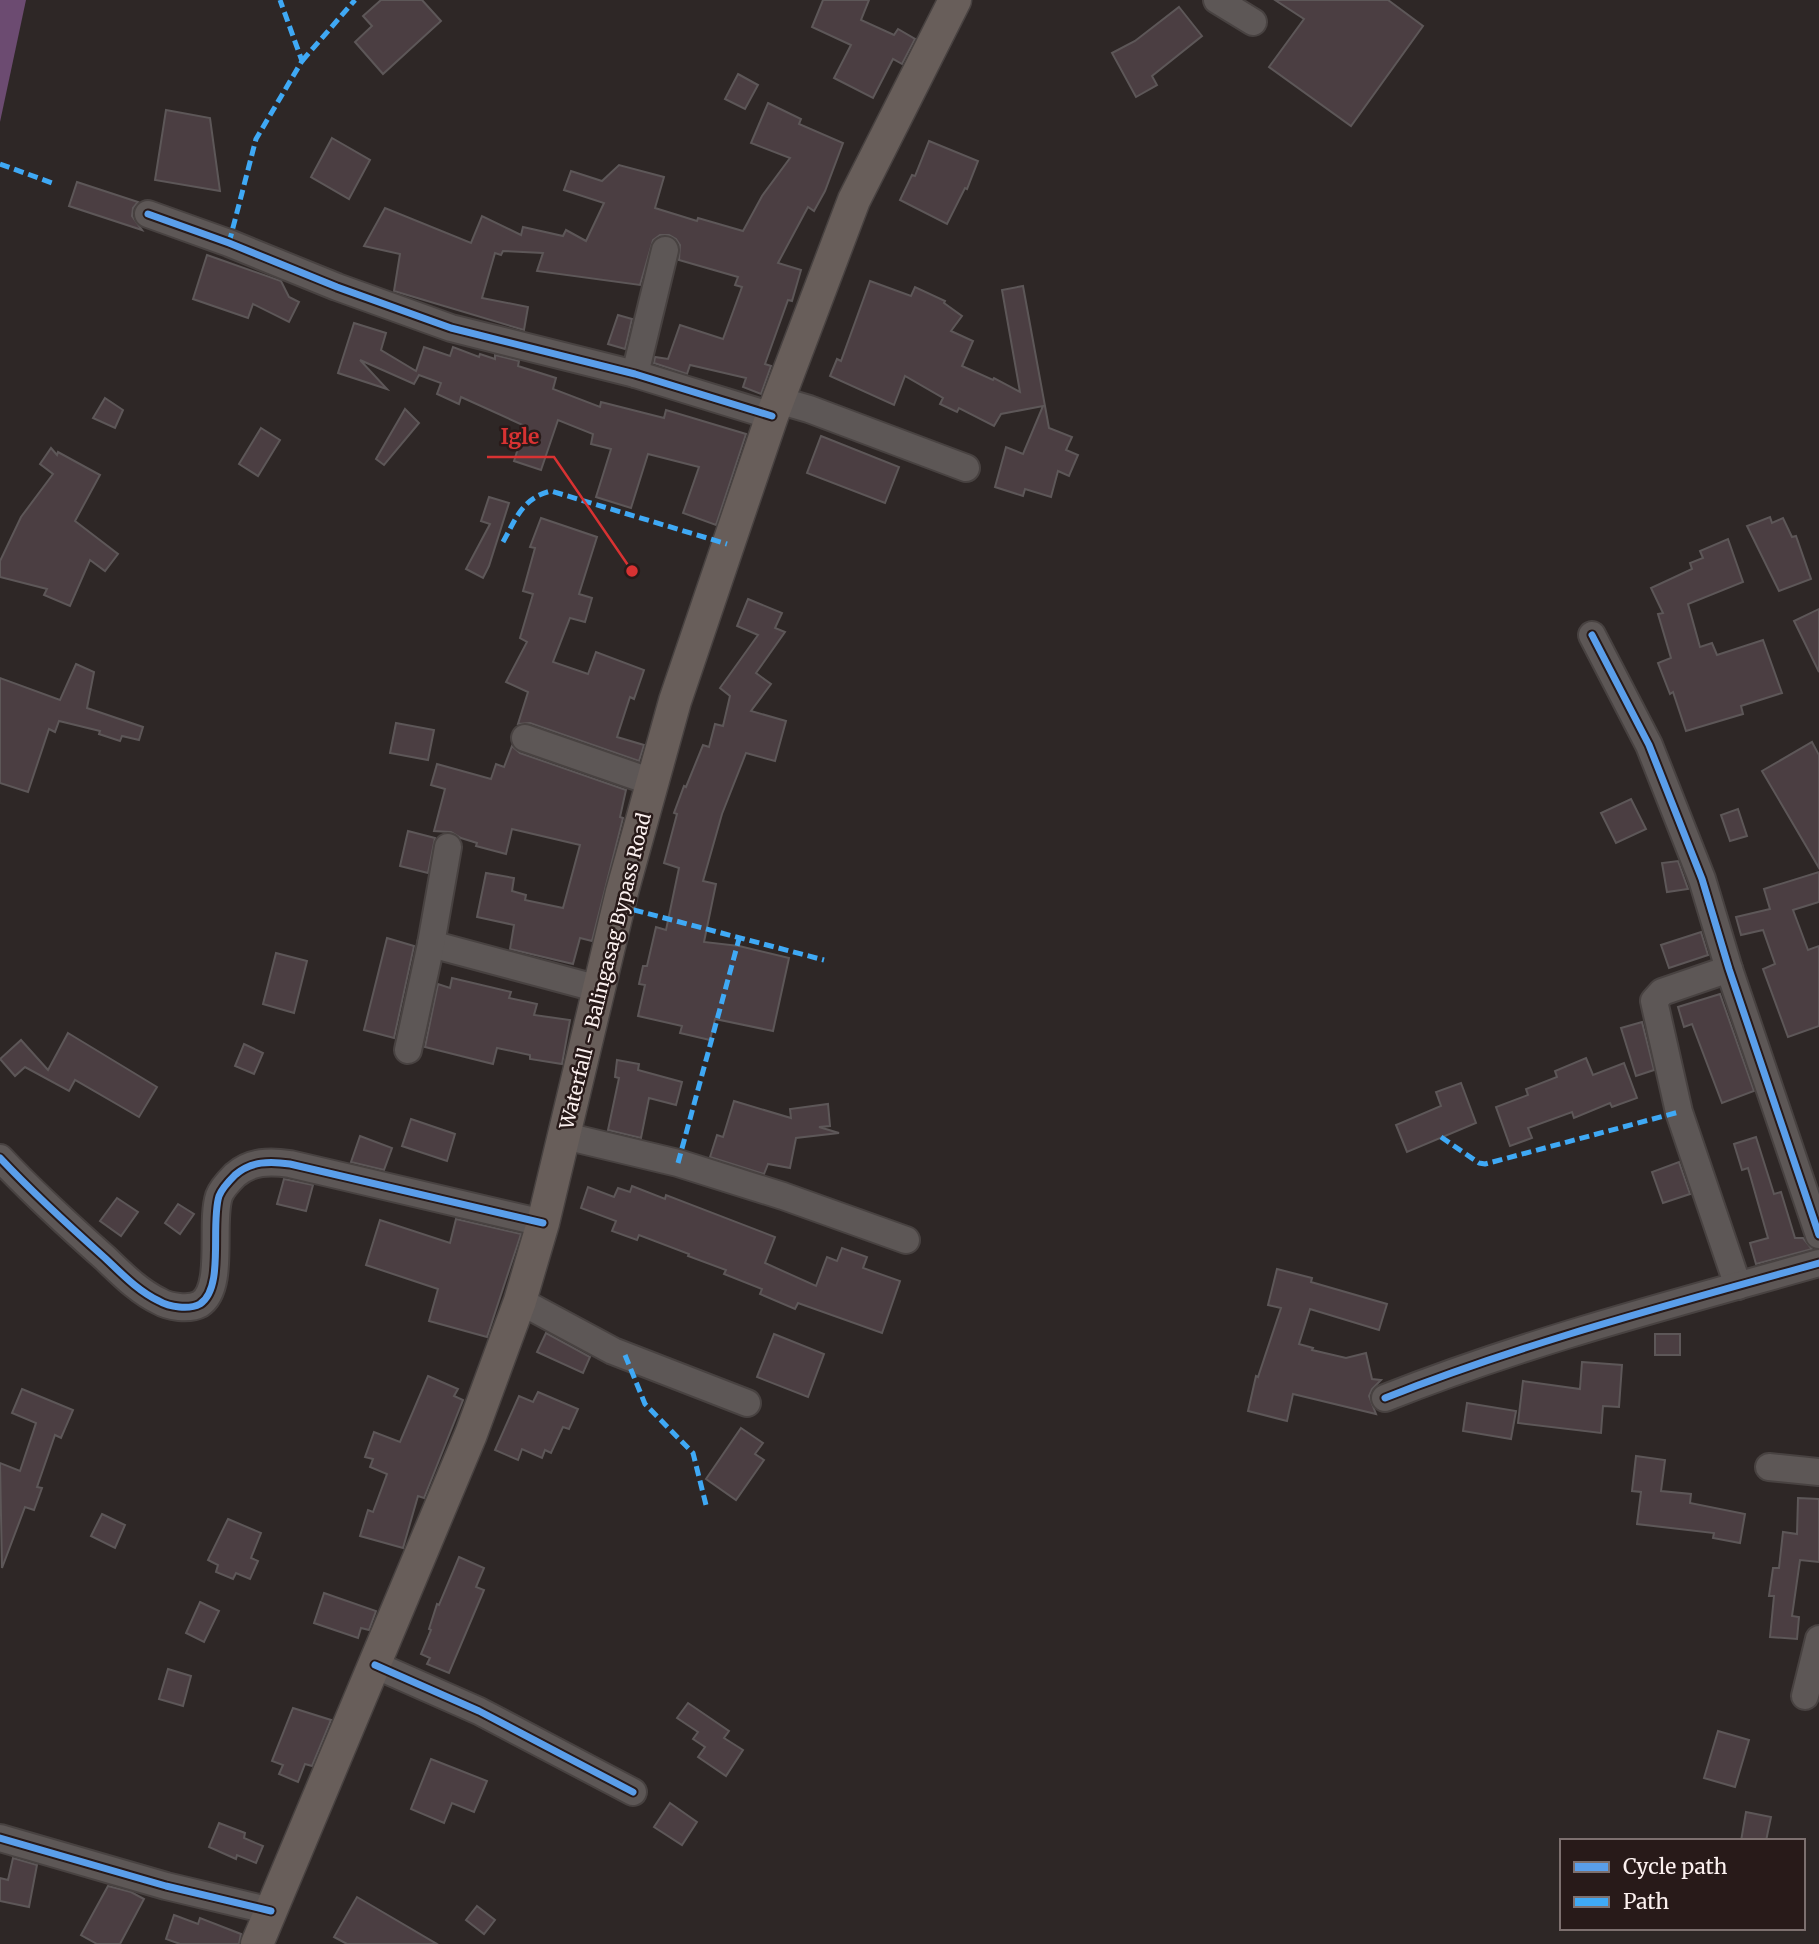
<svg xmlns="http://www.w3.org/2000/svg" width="1819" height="1944" viewBox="0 0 1819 1944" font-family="Merriweather,serif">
<rect width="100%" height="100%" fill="#2e2726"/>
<path fill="#6c4b71" d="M0 0H26L0 122Z"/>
<g fill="#4b3e42" stroke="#5d5758" stroke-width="2">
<path d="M381 0H422L441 21 383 74 355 42 372 26 363 16Z"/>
<path d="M823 0H869L861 20 894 35 898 29 915 39 902 64 893 59 873 98 834 78 851 45 812 27Z"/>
<path d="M1275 0H1388L1423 26 1351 126 1269 67 1304 19Z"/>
<path d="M1179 7 1202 36 1152 76 1157 85 1136 97 1112 53 1135 41Z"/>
<path d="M738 74 758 85 745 109 725 99Z"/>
<path d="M768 103 801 119 799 124 843 143 825 191 814 211 808 207 778 263 801 270 792 301 788 300 765 364 771 366 761 394 743 387 746 378 690 365 687 374 654 363 655 357 668 359 680 325 723 339 742 287 735 285 738 277 679 260 680 245 676 239 669 235H660L653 240 640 285 537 271 543 253 503 251 501 255 495 253 482 298 528 307 524 330 394 291 400 254 364 246 385 208 471 243 482 216 521 235 523 227 563 236 566 230 586 241 604 203 564 190 571 171 602 181 619 165 664 177 655 208 697 221 698 218 743 231 762 196 790 158 751 143Z"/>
<path d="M166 110 210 118 220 191 155 180Z"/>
<path d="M332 138 370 160 349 199 311 177Z"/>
<path d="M929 141 978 161 967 189 965 188 947 224 900 200 912 175 915 176Z"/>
<path d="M77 182 138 202 133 208 132 216 142 230 69 206Z"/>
<path d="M207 255 281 281 289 297 299 302 289 322 253 304 248 318 193 299Z"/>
<path d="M870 281 911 296 915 287 945 301 944 303 962 316 951 331 973 341 962 366 993 380 994 378 1020 392 1002 290 1023 286 1049 428 1072 437 1066 450 1078 455 1069 476 1058 471 1051 497 1025 489 1023 496 995 487 1006 447 1023 454 1043 406 1001 414 994 426 959 408 957 412 940 404 943 398 905 376 894 405 830 376 837 359 841 361Z"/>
<path d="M618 315 632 319 625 349 608 344Z"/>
<path d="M354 323 386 333 381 350 416 371 424 347 450 356 453 347 479 357 480 354 495 359V355L519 361 518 366 556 378 553 389 600 407 601 402 664 418 666 410 746 434 716 525 683 513 699 467 648 454 631 508 596 497 611 449 591 444 593 434 558 420 541 470 514 461 525 426 461 397 459 404 437 394 441 383 419 375 414 384 360 360 387 389 338 373Z"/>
<path d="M105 398 123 410 115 428 93 418Z"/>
<path d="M405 409 419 423 384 465 376 459Z"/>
<path d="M261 428 280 440 258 476 239 464Z"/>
<path d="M821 436 899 467 885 503 807 473Z"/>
<path d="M51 448 57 455 58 452 100 475 75 521 118 554 105 571 90 560 70 606 44 595 47 589 0 577V561L21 517 53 474 40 464Z"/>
<path d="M489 497 509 503 489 566 483 578 466 569 490 524 481 521Z"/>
<path d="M1770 517 1772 523 1783 518 1792 537 1796 536 1811 579 1779 591 1747 526Z"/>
<path d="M541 518 597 537 579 594 592 598 585 622 570 618 553 662 588 674 596 652 644 670 634 699 630 697 617 737 644 745 639 761 530 723 518 724 528 692 506 682 527 642 520 638 533 594 523 591 535 548 530 547Z"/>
<path d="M1728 539 1743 582 1688 604 1700 647 1712 643 1717 655 1763 640 1782 693 1741 706 1743 714 1686 731 1673 692 1670 694 1658 663 1671 658 1658 614 1663 613 1651 588 1692 569 1690 563 1703 558 1700 551Z"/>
<path d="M748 599 782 613 775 628 785 632 756 673 771 684 751 711 786 721 775 761 746 753 722 814 703 881 716 884 704 942 739 946 789 958 773 1031 715 1019 710 1040 680 1033 682 1026 638 1016 645 985 639 984 643 966H647L656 927 666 930 679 868 664 863 677 814 674 813 684 786 686 787 703 745 709 747 715 724 723 726 730 696 720 688 758 635 737 626Z"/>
<path d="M1819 609V672L1794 621Z"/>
<path d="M76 664 94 672 87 708 143 727 139 740 122 736 120 741 99 734 100 731 59 721 55 732 49 729 28 792 0 783V678L60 700Z"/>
<path d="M396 723 434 730 428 760 390 753Z"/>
<path d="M1812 742 1819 755V868L1762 771Z"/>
<path d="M512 746 520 753 626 790 620 817 623 818 592 941 580 938 573 964 510 949 514 925 477 917 486 873 514 878 512 891 526 895 525 900 563 908 580 845 512 829 506 854 476 846 477 843 461 838 451 832 434 831 445 789 431 785 437 764 491 779 496 764 504 767Z"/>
<path d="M1631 799 1646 829 1616 843 1601 813Z"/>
<path d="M1738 809 1747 836 1730 841 1721 815Z"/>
<path d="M408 831 435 838 428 873 400 866Z"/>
<path d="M1678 861 1688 889 1667 892 1662 863Z"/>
<path d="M1819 872V902L1793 910 1808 950 1819 946V1026L1788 1037 1763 969 1775 964 1763 930 1741 935 1736 917 1770 909 1764 889Z"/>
<path d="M1701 932 1708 955 1669 968 1661 945Z"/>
<path d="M387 938 414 946 394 1038 364 1030Z"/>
<path d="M276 953 307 961 294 1013 263 1004Z"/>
<path d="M452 978 511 992 509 998 537 1004 534 1015 570 1020 562 1064 530 1059V1055L497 1048 493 1064 425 1047 438 984 450 988Z"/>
<path d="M1720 994 1754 1091 1722 1103 1692 1024 1684 1027 1678 1007Z"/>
<path d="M1642 1022 1654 1070 1636 1076 1621 1028Z"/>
<path d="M68 1033 157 1087 139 1117 75 1080 69 1091 25 1067 15 1076 0 1059 21 1040 48 1070Z"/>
<path d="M244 1044 263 1053 254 1074 235 1066Z"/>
<path d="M1586 1058 1593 1075 1624 1063 1637 1098 1612 1107 1610 1103 1574 1118 1572 1112 1528 1128 1532 1138 1510 1146 1496 1107 1528 1095 1526 1089 1557 1077 1555 1071Z"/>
<path d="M617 1060 639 1064 638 1070 682 1082 676 1105 649 1098 641 1138 608 1130 619 1078 615 1077Z"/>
<path d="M1461 1083 1476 1123 1407 1152 1396 1125 1441 1106 1436 1092Z"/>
<path d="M734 1101 791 1118 790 1109 828 1104 830 1126 819 1127 839 1133 796 1138 790 1168 768 1164 764 1174 710 1157 717 1135 723 1137Z"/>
<path d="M411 1119 455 1134 447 1161 402 1146Z"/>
<path d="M360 1136 392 1148 384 1170 351 1162Z"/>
<path d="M1756 1137 1774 1194 1781 1192 1795 1238H1803L1812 1249 1756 1264 1750 1243 1768 1238 1748 1168 1742 1170 1734 1144Z"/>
<path d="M1679 1162 1690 1194 1663 1203 1652 1172Z"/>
<path d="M284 1179 313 1185 306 1211 277 1204Z"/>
<path d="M632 1186 665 1199 666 1195 775 1237 765 1263 816 1286 827 1257 837 1261 842 1248 867 1257 863 1268 900 1281 882 1333 798 1303 795 1309 760 1294 762 1289 724 1274 726 1270 688 1256 689 1254 639 1235 637 1240 612 1231 616 1221 581 1208 588 1187 614 1197 618 1188 630 1192Z"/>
<path d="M117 1198 138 1212 121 1236 100 1221Z"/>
<path d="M178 1204 194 1214 180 1234 165 1223Z"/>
<path d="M456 1219 521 1234 487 1337 429 1321 438 1289 366 1265 380 1220 450 1243Z"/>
<path d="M1277 1269 1312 1278 1311 1282 1387 1304 1379 1330 1310 1309 1299 1344 1313 1348 1312 1350 1346 1358 1366 1353 1372 1379 1381 1380 1372 1389 1369 1396 1376 1414 1293 1394 1287 1421 1248 1411 1256 1376 1258 1377 1281 1308 1268 1305Z"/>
<path d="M546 1333 590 1357 583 1373 537 1352Z"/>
<path d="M774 1334 824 1354 808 1397 757 1377Z"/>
<rect x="1655" y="1334" width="25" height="21"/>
<path d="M1582 1362 1622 1365 1619 1407 1603 1406 1601 1433 1518 1423 1523 1381 1580 1389Z"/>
<path d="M428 1376 458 1389 454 1396 463 1400 424 1498 418 1496 403 1548 360 1536 368 1510 373 1512 387 1474 370 1467 373 1459 365 1457 374 1432 400 1442Z"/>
<path d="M22 1389 73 1410 61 1438 55 1435 37 1487 42 1488 34 1510 25 1507 2 1568 0 1463 20 1471 36 1423 12 1413Z"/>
<path d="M538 1392 578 1409 569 1429 563 1427 551 1453 545 1450 542 1458 522 1449 518 1460 495 1450 519 1396 533 1402Z"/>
<path d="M1467 1403 1516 1411 1511 1439 1463 1431Z"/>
<path d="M741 1428 763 1443 755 1454 764 1460 736 1500 706 1479Z"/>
<path d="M1636 1456 1665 1460 1661 1491 1691 1494 1690 1503 1745 1514 1740 1543 1713 1538 1714 1533 1637 1524 1641 1492 1632 1491Z"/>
<path d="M1798 1498 1819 1499V1562L1800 1560 1792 1616 1799 1617 1797 1639 1770 1637 1774 1596H1769L1773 1568H1779L1783 1532 1797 1534Z"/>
<path d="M102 1514 125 1525 115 1548 91 1536Z"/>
<path d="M228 1519 261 1533 251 1558 258 1561 250 1579 236 1573 233 1579 216 1572 218 1565 208 1560Z"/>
<path d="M459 1557 484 1568 476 1587 484 1590 449 1673 427 1664 430 1658 421 1654 431 1630 429 1629 437 1604 439 1605Z"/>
<path d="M324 1593 376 1611 369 1630 361 1628 358 1638 314 1623Z"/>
<path d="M200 1602 219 1611 204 1642 186 1633Z"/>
<path d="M168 1669 191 1676 183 1706 159 1699Z"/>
<path d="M688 1703 729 1731 724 1738 743 1750 726 1776 698 1757 705 1747 693 1739 698 1732 677 1718Z"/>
<path d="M293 1708 331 1720 312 1766 305 1764 298 1782 279 1774 283 1765 272 1761Z"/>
<path d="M1718 1731 1749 1740 1735 1787 1704 1778Z"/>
<path d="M431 1759 487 1781 474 1812 452 1803 444 1823 411 1809Z"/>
<path d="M670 1803 697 1822 682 1845 654 1827Z"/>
<path d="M1746 1812 1771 1817 1766 1841H1741Z"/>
<path d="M219 1823 245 1833 244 1838 263 1846 256 1863 237 1855 236 1859 209 1847Z"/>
<path d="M13 1858 37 1865 29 1907 0 1901V1878L8 1880Z"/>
<path d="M108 1886 131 1892 144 1899 120 1944H97L81 1935Z"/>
<path d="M357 1897 437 1944H347L334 1937Z"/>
<path d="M477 1906 495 1920 484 1934 466 1920Z"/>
<path d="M174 1915 198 1924 200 1918 241 1934 239 1944H180L166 1939Z"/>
</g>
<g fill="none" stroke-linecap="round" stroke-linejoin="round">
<g stroke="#484241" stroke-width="30">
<g id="minor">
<path d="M1217 0 1253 22"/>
<path d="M148 214 229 243 337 287 451 328 635 374 772 416"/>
<path d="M635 374 665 250"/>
<path d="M778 400 809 409 966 468"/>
<path d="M1592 635 1649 745 1702 879 1729 969 1819 1235"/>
<path d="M525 738 652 782"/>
<path d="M431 944 599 989"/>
<path d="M1729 969 1662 992 1654 1001 1679 1112 1738 1286"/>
<path d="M408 1050 431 944 448 847"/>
<path d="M565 1136 678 1163 783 1196 906 1240"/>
<path d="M0 1158C33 1193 69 1226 105 1258 121 1273 138 1291 159 1301 169 1307 189 1310 200 1304 225 1288 210 1224 219 1196 222 1188 229 1181 235 1175 251 1161 270 1161 290 1164L543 1223"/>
<path d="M520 1301 613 1351 747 1403"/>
<path d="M1385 1398C1526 1342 1673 1304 1819 1263"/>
<path d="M1769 1467 1819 1472"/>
<path d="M375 1665 479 1711 633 1792"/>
<path d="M1805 1696 1819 1639"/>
<path d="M0 1838 166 1886 271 1911"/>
</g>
</g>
<g stroke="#484241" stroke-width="35">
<path id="major" d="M257 1944 471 1434 520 1301 543 1223 622 892 675 701 772 416 854 200 955 0"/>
</g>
<use href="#minor" stroke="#5d5756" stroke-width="26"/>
<use href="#major" stroke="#685e5a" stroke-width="32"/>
<g stroke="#3fa9f5" stroke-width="5" stroke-dasharray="10 5" stroke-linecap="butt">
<path d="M302 61 355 0"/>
<path d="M0 164 55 184"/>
<path d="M229 243 256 139 302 61 280 0"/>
<path d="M503 542C516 519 522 498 551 491L727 544"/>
<path d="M619 906 824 960"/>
<path d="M1441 1137 1479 1163 1485 1164 1679 1112"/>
<path d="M678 1163 739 939"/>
<path d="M625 1355 645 1404 693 1453 706 1505"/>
</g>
<g stroke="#281a19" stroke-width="11">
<g id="cycleway">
<path d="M148 214 229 243 337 287 451 328 635 374 772 416"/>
<path d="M1592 635 1649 745 1702 879 1729 969 1819 1235"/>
<path d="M0 1158C33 1193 69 1226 105 1258 121 1273 138 1291 159 1301 169 1307 189 1310 200 1304 225 1288 210 1224 219 1196 222 1188 229 1181 235 1175 251 1161 270 1161 290 1164L543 1223"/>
<path d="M1385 1398C1526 1342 1673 1304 1819 1263"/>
<path d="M375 1665 479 1711 633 1792"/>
<path d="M0 1838 166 1886 271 1911"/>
</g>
</g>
<use href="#cycleway" stroke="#5a9eea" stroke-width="7"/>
</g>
<g text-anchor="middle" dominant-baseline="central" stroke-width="5" stroke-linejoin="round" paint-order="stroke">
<g font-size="19" fill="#fcf1f0" stroke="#281a19">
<text transform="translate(605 971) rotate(-76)">Waterfall ‒ Balingasag Bypass Road</text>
</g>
</g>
<path fill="none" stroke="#d83232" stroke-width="2.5" d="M632 571L554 457H487"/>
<circle fill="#d83232" stroke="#281a19" stroke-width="2.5" cx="632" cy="571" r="7"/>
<g font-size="21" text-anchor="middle" font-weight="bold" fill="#d83232" stroke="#281a19" stroke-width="5" stroke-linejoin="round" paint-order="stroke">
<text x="520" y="444">Igle</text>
</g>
<rect x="1560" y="1839" width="245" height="91" fill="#281a19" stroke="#7d706f" stroke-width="2"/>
<rect x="1574" y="1862" width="35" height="10" fill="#5a9eea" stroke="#7d706f" stroke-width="2"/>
<text x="1623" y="1874" font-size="21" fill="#fcf1f0">Cycle path</text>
<rect x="1574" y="1897" width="35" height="10" fill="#3fa9f5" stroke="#7d706f" stroke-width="2"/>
<text x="1623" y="1909" font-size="21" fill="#fcf1f0">Path</text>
</svg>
